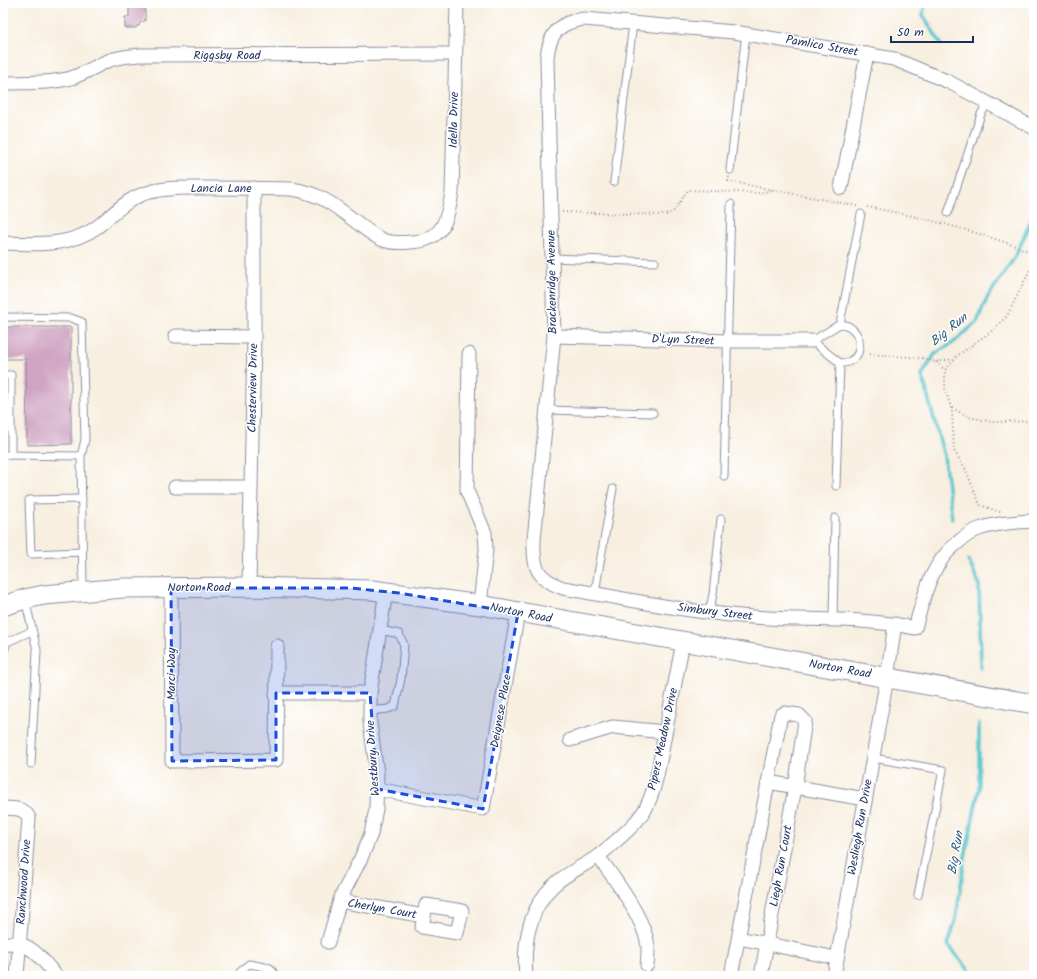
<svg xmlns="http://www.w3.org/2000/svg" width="1037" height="979" viewBox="0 0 1037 979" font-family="Kalam,sans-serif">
<rect width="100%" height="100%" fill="#fff"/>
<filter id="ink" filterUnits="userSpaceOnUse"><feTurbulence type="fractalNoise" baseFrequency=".025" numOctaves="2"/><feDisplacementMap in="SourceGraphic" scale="8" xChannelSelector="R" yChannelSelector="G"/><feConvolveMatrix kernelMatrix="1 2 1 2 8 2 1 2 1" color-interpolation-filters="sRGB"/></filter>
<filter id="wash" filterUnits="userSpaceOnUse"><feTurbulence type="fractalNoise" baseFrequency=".012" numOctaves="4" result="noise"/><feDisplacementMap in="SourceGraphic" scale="16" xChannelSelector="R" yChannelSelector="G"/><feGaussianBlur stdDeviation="0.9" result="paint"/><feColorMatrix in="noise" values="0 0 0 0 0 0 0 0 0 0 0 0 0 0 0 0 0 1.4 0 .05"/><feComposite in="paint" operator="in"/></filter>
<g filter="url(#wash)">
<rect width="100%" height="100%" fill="#f8efe0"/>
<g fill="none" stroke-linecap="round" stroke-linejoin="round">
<g stroke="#5ac6d1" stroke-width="3.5">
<path d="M925 3 923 15 941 44"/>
<path d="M952 519 944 456 922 375 935 354 953 343 977 322 987 298 1015 257 1034 214"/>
<path d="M968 560 979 583 981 668"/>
<path d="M974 976 948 945 956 918 965 857 979 789V724"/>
</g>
</g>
<g id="blocks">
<g fill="#cfa3c1">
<path d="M145 7V21L140 22 139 26H136V28H125V17H129V8Z"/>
<path d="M3 327H71V444L27 445 26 359H3Z"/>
</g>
</g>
</g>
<g filter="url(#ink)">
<use href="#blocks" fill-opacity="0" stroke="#8a8f9f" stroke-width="1"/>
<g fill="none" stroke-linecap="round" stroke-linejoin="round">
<g stroke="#8a8f9f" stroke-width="9">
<g id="service">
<path d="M730 170 746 33"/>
<path d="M614 182 633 23"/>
<path d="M948 213 981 114 988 103"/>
<path d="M552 258 655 262"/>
<path d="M3 317 71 318 82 322 85 440 81 456 83 590"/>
<path d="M840 324C861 325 866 354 850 361 847 363 843 363 840 363"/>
<path d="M3 375H11V455"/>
<path d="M547 410 653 413"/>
<path d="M3 455 81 456"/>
<path d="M724 476 731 204"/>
<path d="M836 486 840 363 812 341 840 324 861 214"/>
<path d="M82 499 29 500 31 554 82 552"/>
<path d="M595 594 598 574 613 489"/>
<path d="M25 599 37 650 31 764"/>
<path d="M709 613 713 594 721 519"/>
<path d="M833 620 835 518"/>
<path d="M3 654 7 642 32 631"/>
<path d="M370 711 388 709 395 706 401 679 404 645 399 634 380 630"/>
<path d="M873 758 943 770 918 895"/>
<path d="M239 976 240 972 249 964 270 968 276 976"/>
</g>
</g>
<g stroke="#8a8f9f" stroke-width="15">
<g id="minor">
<path d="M3 83C25 82 49 84 71 78 84 74 97 65 110 60 119 57 130 56 140 55L455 54"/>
<path d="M1034 128 949 82 894 59 734 32 584 19C559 22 549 34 547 58L554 336 534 540C533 567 536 578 563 588 622 598 680 611 740 616 798 622 858 616 915 628 924 597 930 565 956 544 963 538 970 532 979 529 996 523 1016 522 1034 521"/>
<path d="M841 188 867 54"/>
<path d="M3 243C35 244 70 247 97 227 115 213 128 197 150 192 168 187 187 188 205 188 234 188 262 188 291 189 319 193 333 204 355 221 363 227 373 236 383 240 391 243 401 243 410 242 443 241 447 221 452 193L457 3"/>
<path d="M175 336 254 337"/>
<path d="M554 336 728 341H812"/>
<path d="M469 354 467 491 485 533 486 549 480 605"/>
<path d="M175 487H251"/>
<path d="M249 587 254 337V188"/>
<path d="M171 588 172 761 276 760 277 646"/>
<path d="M276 693H370"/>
<path d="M570 740 613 727 665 732"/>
<path d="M768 782 865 799"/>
<path d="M377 789 483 809 518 613"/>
<path d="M3 808C14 809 24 807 29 818L17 976"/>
<path d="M598 856C615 880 644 917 648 946 648 952 648 959 647 965"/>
<path d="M340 901 424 916"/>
<path d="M426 905 462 911 457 933 422 927Z"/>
<path d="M739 938 836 958"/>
<path d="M328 942 341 897 361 858 371 834 376 809 377 773 370 723V693L386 591"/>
<path d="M3 943C8 943 14 943 19 944 36 948 46 964 56 976"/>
<path d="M526 976C523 944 529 907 555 884 567 873 584 866 598 856 604 852 610 846 616 841 627 831 637 823 645 810 657 787 660 759 665 734 671 703 677 673 683 642"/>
<path d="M731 976 781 715 785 713 799 715 805 721 795 787 761 976"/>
<path d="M834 976 887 678 895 624"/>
</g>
</g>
<g stroke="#8a8f9f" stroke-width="21">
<path id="secondary" d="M3 606 25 599 44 595 123 588 249 587 372 590 480 605 1034 704"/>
</g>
<g stroke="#8a8f9f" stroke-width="2" stroke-dasharray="1 3" stroke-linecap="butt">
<path d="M729 177 728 181 773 190"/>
<path d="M867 207C924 217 980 232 1034 253"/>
<path d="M562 212 666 215 674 211 688 190 759 193 774 190 857 206"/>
<path d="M866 354 923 358 936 362 953 359"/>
<path d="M936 362 945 370"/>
<path d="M952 408 969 417 992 422 1034 421"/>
<path d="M1000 512 980 505 965 468 954 451 952 411 945 388V370L957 356 993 330 1007 316 1034 262"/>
</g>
<use href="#service" stroke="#fff" stroke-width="7"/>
<use href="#minor" stroke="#fff" stroke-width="13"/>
<use href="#secondary" stroke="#fff" stroke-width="19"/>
</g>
</g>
<path fill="#1d4ed8" fill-opacity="0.2" stroke="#1d4ed8" stroke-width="3" stroke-dasharray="8 5" stroke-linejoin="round" d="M171 588H350L399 593 518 613 483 809 377 789 370 693H276V760L172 761Z"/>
<g text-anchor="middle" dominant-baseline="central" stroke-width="3" stroke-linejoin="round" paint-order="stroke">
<g font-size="12" fill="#1b2f5e" stroke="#fff">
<text transform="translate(822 46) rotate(10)">Pamlico Street</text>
<text x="227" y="55">Riggsby Road</text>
<text transform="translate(454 120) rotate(-89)">Idella Drive</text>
<text x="221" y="188">Lancia Lane</text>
<text transform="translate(552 282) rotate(-91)">Brackenridge Avenue</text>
<text transform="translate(683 340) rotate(2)">D'Lyn Street</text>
<text transform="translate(253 388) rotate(-89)">Chesterview Drive</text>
<text x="199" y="587">Norton Road</text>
<text transform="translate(715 612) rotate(7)">Simbury Street</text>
<text transform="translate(521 613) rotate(11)">Norton Road</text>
<text transform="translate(840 669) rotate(10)">Norton Road</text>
<text transform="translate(171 674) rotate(-90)">Marci Way</text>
<text transform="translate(501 711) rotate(-80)">Deignese Place</text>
<text transform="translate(663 739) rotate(-78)">Pipers Meadow Drive</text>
<text transform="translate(373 758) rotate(-94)">Westbury Drive</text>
<text transform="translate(860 827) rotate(-80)">Wesliegh Run Drive</text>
<text transform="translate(781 866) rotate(-80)">Liegh Run Court</text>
<text transform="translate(24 882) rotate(-86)">Ranchwood Drive</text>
<text transform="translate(382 909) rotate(10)">Cherlyn Court</text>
</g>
<g font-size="13" font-style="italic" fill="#2e5c80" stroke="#fff">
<text transform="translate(949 330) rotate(-39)">Big Run</text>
<text transform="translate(956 853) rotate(-80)">Big Run</text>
</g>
</g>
<rect width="1037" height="979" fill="none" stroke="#fff" stroke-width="16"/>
<path d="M891 36v6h82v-6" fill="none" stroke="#1b2f5e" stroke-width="2"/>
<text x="897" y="36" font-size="12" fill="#1b2f5e" stroke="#ffffff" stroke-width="3" paint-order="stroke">50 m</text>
</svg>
